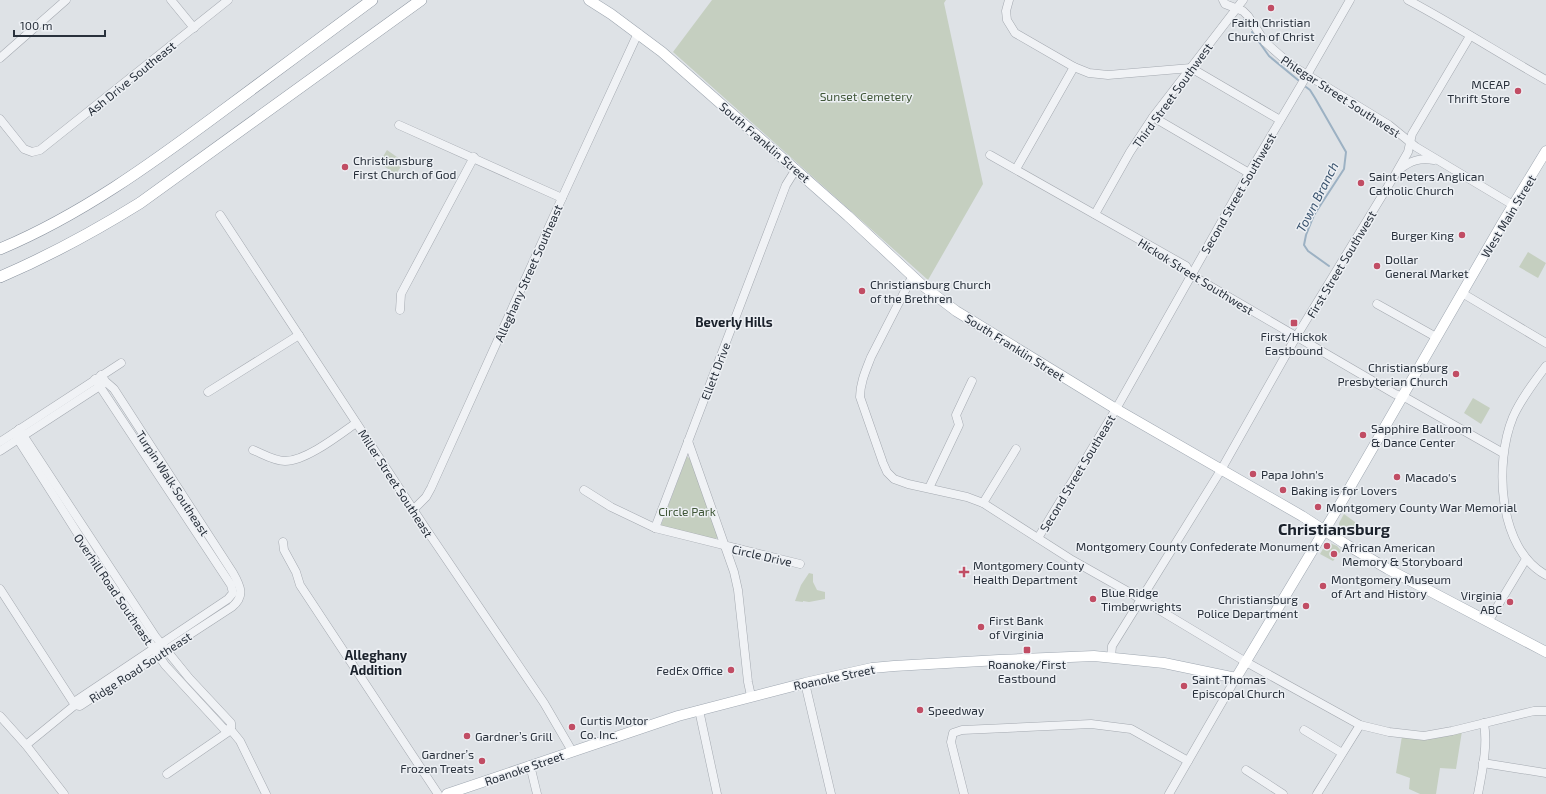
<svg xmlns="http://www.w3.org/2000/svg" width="1546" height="794" viewBox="0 0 1546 794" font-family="'Exo 2',sans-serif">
<rect width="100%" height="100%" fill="#dee2e6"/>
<g fill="#c5cfc0">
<path d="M712 0H946L944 3 983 184 928 280 673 52Z"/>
<path d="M387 150 404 162 396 174 379 163Z"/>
<path d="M1528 252 1546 263 1538 278 1519 267Z"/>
<path d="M1473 398 1490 408 1481 424 1464 413Z"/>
<path d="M687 456 690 459 718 537 714 540 662 527 661 525Z"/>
<path d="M1344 514 1355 522 1356 525 1350 535 1339 528V523Z"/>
<path d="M1327 542 1337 546 1341 551 1333 561 1320 554Z"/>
<path d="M809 573 813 574V582L817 590 825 592V599L809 602 803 601V602L795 601 801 585Z"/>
<path d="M1462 731 1456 769 1440 768 1436 794H1420L1409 789 1410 778 1396 773 1402 736Z"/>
</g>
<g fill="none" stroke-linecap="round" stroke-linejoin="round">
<g stroke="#9cb1c3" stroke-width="2">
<path d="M1244 20 1249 27"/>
<path d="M1252 32 1269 56 1298 80"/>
<path d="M1306 87 1310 90 1315 98 1346 152 1344 169 1314 215 1306 235 1304 245 1308 251 1329 266"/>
</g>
<g stroke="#a4a9b0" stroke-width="9">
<g id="minor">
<path d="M171 0 194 28"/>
<path d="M1009 0 1006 11 1007 20 1015 33 1074 67 1089 73 1108 75 1191 68 1280 120"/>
<path d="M1223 0 1225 4 1243 11 1248 16 1265 42 1291 65 1389 125 1416 147 1513 205"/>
<path d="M1408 0C1455 25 1500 54 1546 80"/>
<path d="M0 58 66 0"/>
<path d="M1153 117 1249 173"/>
<path d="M0 119 24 149 32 152 40 150 228 0"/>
<path d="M399 125 562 198"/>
<path d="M990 155 1186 266 1191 275 1395 394 1408 399 1503 453"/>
<path d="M1016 169 1074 67"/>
<path d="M1399 170C1411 160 1420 158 1434 160"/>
<path d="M1095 214 1130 152 1153 117 1243 0"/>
<path d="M220 215 426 529 544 703 572 751"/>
<path d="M912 277 871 357C866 370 860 383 860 397L883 463 887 472 894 479 908 484 967 497 983 503 1072 560 1141 599 1246 662 1360 725 1389 732 1424 736 1452 731 1534 711H1546"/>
<path d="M1462 293 1546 343"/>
<path d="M1377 304 1436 337"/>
<path d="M400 310 401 294 474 157"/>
<path d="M1546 366C1534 382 1521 399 1513 417 1494 463 1498 549 1546 575"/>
<path d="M208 392 299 335"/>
<path d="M19 429 155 636 189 678 231 723V730L240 741 266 794"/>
<path d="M14 433 90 553 165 665 224 729 231 730"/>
<path d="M688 441 734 572 738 590 748 682 751 696"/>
<path d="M0 442 121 363"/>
<path d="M253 450C263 454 274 461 285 461 306 461 339 435 356 423"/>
<path d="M0 451 103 384"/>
<path d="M929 488 959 425 956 415 972 381"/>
<path d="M584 490 611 507 655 528 800 564"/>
<path d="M983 503 1016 449"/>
<path d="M414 509 426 497 431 488 562 198 638 33"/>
<path d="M655 528 786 185 796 169"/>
<path d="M1038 538 1116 409 1249 173 1307 75 1350 0"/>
<path d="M283 542 284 550 296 572 300 585 438 794"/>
<path d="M0 589 75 705"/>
<path d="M1488 622 1526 559"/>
<path d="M1111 657 1112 646 1117 638 1221 470 1296 337 1396 173 1408 152 1412 134 1470 36"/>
<path d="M805 683 831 794"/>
<path d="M75 705 80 706 232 607C245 596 241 587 233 573L114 389 106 382 101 375"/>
<path d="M699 710 717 794"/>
<path d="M0 716 26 745 64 794"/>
<path d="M1304 730 1342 753"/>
<path d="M26 745 75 705 77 700 228 599 233 593 231 585 95 379"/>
<path d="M1483 763 1546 773"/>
<path d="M530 765 537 794"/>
<path d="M1246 770 1283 794"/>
<path d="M167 774 231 730"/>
<path d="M964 794 951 742 953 733 962 730 1091 724 1131 729 1188 761"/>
<path d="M1169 794 1236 678"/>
<path d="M1317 794 1360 725"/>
<path d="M1478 794C1482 772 1488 746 1484 723"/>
</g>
</g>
<g stroke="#9fa7b1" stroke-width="11">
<g id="major">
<path d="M589 0 611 14 662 52 848 216 922 285 956 311 1116 409 1302 516 1347 545 1388 569 1546 652"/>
<path d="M447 794 678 716 805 683 872 668 894 666 999 660 1094 656 1164 663 1236 678 1345 496 1503 222 1546 151"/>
</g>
</g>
<g stroke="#87909c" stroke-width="12">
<g id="highway">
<path d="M0 249C81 215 151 164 221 112 271 75 322 37 372 0"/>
<path d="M0 277C49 256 95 231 140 203L421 0"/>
</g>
</g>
<use href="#minor" stroke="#f0f2f5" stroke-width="8"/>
<use href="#major" stroke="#fff" stroke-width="10"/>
<use href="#highway" stroke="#fff" stroke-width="11"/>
</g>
<g fill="#c14d64" stroke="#edf0f4" stroke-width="1.5">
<circle cx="1271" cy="8" r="4"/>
<circle cx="1518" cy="91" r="4"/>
<circle cx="345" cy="167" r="4"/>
<circle cx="1361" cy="183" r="4"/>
<circle cx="1462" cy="235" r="4"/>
<circle cx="1377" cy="266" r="4"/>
<circle cx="862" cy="291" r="4"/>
<rect x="1290" y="319" width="8" height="8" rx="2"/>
<circle cx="1456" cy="374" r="4"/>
<circle cx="1363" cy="435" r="4"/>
<circle cx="1253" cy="474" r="4"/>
<circle cx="1397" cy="477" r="4"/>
<circle cx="1283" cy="490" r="4"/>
<circle cx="1318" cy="507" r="4"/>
<circle cx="1327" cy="546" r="4"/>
<circle cx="1334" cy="554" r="4"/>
<path d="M962 566h4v4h4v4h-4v4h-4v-4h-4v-4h4z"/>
<circle cx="1323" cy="586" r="4"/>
<circle cx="1093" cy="599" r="4"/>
<circle cx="1510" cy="602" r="4"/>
<circle cx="1306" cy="606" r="4"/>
<circle cx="981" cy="627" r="4"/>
<rect x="1023" y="646" width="8" height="8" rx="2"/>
<circle cx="731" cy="670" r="4"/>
<circle cx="1184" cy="686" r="4"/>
<circle cx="920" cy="710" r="4"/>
<circle cx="572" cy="727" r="4"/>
<circle cx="467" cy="736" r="4"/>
<circle cx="482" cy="761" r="4"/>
</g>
<g text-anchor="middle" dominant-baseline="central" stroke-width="3" stroke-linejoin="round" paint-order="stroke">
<g font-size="12" fill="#29313c" stroke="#edf0f4" text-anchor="start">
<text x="1271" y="22" text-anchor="middle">Faith Christian<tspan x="1271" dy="14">Church of Christ</tspan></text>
<text x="1510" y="84" text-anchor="end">MCEAP<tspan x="1510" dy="14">Thrift Store</tspan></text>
<text x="353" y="160">Christiansburg<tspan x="353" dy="14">First Church of God</tspan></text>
<text x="1369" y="176">Saint Peters Anglican<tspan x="1369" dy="14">Catholic Church</tspan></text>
<text x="1454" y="235" text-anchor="end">Burger King</text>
<text x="1385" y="259">Dollar<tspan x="1385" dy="14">General Market</tspan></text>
<text x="870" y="284">Christiansburg Church<tspan x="870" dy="14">of the Brethren</tspan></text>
<text x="1294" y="336" text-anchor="middle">First/Hickok<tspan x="1294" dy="14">Eastbound</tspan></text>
<text x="1448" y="367" text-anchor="end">Christiansburg<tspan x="1448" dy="14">Presbyterian Church</tspan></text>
<text x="1371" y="428">Sapphire Ballroom<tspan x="1371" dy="14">&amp; Dance Center</tspan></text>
<text x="1261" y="474">Papa John's</text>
<text x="1405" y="477">Macado's</text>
<text x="1291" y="490">Baking is for Lovers</text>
<text x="1326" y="507">Montgomery County War Memorial</text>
<text x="1319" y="546" text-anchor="end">Montgomery County Confederate Monument</text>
<text x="1342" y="547">African American<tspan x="1342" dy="14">Memory &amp; Storyboard</tspan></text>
<text x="973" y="565">Montgomery County<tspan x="973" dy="14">Health Department</tspan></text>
<text x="1331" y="579">Montgomery Museum<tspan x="1331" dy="14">of Art and History</tspan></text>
<text x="1101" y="592">Blue Ridge<tspan x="1101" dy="14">Timberwrights</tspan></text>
<text x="1502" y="595" text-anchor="end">Virginia<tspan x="1502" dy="14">ABC</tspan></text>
<text x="1298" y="599" text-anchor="end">Christiansburg<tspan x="1298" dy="14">Police Department</tspan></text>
<text x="989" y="620">First Bank<tspan x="989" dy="14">of Virginia</tspan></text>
<text x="1027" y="664" text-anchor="middle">Roanoke/First<tspan x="1027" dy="14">Eastbound</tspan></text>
<text x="723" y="670" text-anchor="end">FedEx Office</text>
<text x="1192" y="679">Saint Thomas<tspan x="1192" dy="14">Episcopal Church</tspan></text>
<text x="928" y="710">Speedway</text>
<text x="580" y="720">Curtis Motor<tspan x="580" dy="14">Co. Inc.</tspan></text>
<text x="475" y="736">Gardner’s Grill</text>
<text x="474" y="754" text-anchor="end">Gardner’s<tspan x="474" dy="14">Frozen Treats</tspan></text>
</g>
<g font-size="12" fill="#29313c" stroke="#edf0f4">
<text transform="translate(131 78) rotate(-39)">Ash Drive Southeast</text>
<text transform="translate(1172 95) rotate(-54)">Third Street Southwest</text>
<text transform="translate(1341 96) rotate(33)">Phlegar Street Southwest</text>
<text transform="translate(765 142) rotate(41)">South Franklin Street</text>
<text transform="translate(1238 193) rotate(-60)">Second Street Southwest</text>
<text transform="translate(1508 216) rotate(-59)">West Main Street</text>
<text transform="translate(1341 264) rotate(-59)">First Street Southwest</text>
<text transform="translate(528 273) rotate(-66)">Alleghany Street Southeast</text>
<text transform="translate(1196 276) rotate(32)">Hickok Street Southwest</text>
<text transform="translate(1015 347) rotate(32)">South Franklin Street</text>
<text transform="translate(715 371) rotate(-69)">Ellett Drive</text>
<text transform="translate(1077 473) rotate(-59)">Second Street Southeast</text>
<text transform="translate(173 483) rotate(57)">Turpin Walk Southeast</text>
<text transform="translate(396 483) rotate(57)">Miller Street Southeast</text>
<text transform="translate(762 555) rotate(13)">Circle Drive</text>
<text transform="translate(114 589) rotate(56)">Overhill Road Southeast</text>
<text transform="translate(140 667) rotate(-33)">Ridge Road Southeast</text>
<text transform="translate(834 677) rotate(-12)">Roanoke Street</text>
<text transform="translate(524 768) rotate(-19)">Roanoke Street</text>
</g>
<g font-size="12" fill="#3f5637" stroke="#edf0f4">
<text x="866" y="96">Sunset Cemetery</text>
<text x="687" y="511">Circle Park</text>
</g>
<g font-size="13" font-style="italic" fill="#37516c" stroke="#edf0f4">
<text transform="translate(1317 197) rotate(-63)">Town Branch</text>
</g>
<g font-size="13" font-weight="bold" fill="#1b222c" stroke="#edf0f4">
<text x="734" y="322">Beverly Hills</text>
<text x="376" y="655">Alleghany<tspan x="376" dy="15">Addition</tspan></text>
</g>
<g font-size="16" font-weight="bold" fill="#1b222c" stroke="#edf0f4">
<text x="1334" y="528">Christiansburg</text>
</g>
</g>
<path d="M14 30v6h91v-6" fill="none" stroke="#29313c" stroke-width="2"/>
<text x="20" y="30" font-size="12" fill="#29313c" stroke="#edf0f4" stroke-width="3" paint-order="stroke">100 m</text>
</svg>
